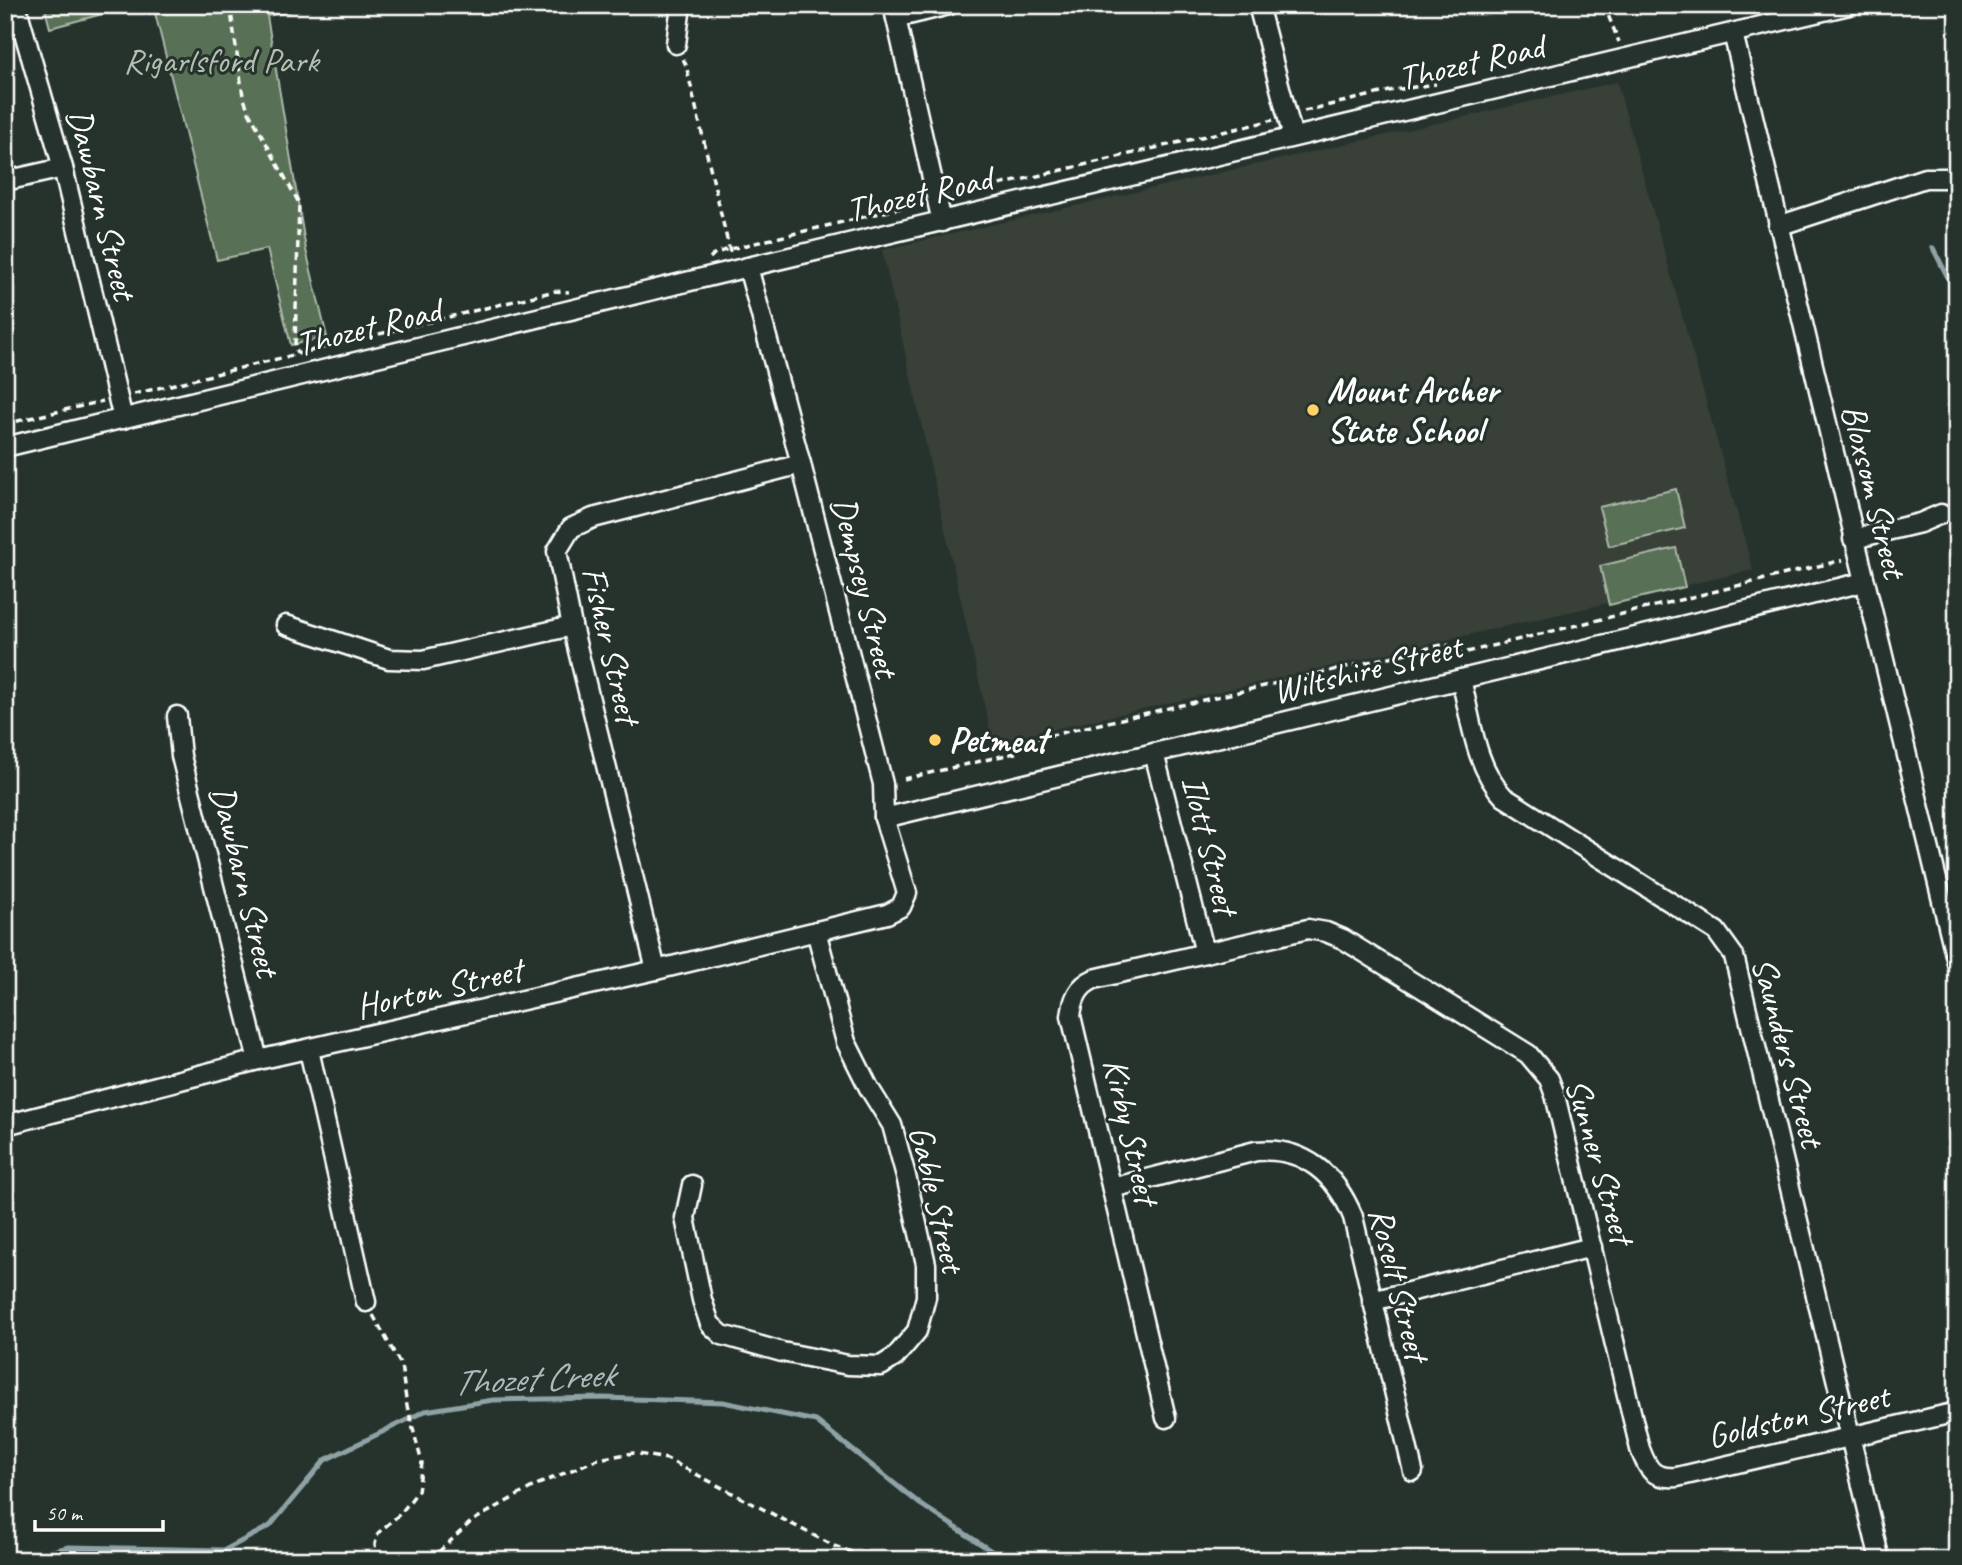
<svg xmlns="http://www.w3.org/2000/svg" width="1962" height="1565" viewBox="0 0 1962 1565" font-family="Caveat,sans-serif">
<rect width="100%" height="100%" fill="#26332d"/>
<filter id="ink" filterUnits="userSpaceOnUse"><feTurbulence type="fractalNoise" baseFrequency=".0143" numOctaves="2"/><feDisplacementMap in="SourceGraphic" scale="14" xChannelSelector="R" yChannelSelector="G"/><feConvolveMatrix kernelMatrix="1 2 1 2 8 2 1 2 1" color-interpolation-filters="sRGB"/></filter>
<g filter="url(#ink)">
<path fill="#393f38" d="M1617 82 1753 570 993 743 882 250Z"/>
<g fill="#597054" stroke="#acb8aa" stroke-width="2">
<path d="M44 5H136L50 28Z"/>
<path d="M153 5H322L267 16 306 250 327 337 291 345 267 249 217 260Z"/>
<path d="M1676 489 1685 528 1609 546 1599 507Z"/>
<path d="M1676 548 1685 587 1609 605 1600 566Z"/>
</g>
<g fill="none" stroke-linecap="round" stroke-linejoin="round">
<g stroke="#8fa3a6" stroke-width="5">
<path d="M1933 248 1957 295"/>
<path d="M19 1560 68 1547 225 1550 270 1526 325 1460 425 1411 493 1400 604 1398 723 1402 816 1421 920 1504 993 1552 1011 1560"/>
</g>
<g stroke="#fff" stroke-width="23">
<g id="minor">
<path d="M16 5 63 168 123 419"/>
<path d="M893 5 942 222"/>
<path d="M1258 5 1293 137"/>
<path d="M896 18 949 5"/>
<path d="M1733 33 1957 963"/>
<path d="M676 44 681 5"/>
<path d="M5 181 63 168"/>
<path d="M1778 226 1925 178H1957"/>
<path d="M5 447 748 267 1849 5"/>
<path d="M1853 539 1920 523 1941 514"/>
<path d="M286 625 389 659 423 660 572 626"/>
<path d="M1461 679C1471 719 1475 767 1504 797L1716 931 1734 956 1880 1560"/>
<path d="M177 716 181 756 258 1060"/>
<path d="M1154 753 1205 953"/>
<path d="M884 818 1864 582"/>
<path d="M656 970 572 626 557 551 571 528 593 518 801 464"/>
<path d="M309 1050 366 1302"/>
<path d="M5 1125 258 1060 656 970 887 914 901 907 907 893 884 818 883 784 801 464 748 267"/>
<path d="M692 1185 685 1218 702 1300 710 1324 722 1335 782 1352 848 1365 881 1366 895 1357 917 1331 926 1297V1264L906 1176 892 1125 869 1088 846 1042 816 931"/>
<path d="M1112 1188 1256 1151C1304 1146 1336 1175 1353 1217L1413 1471"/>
<path d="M1372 1301 1592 1247"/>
<path d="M1166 1418 1071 1016C1073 999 1078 986 1094 979L1308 929 1326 932 1343 939 1528 1054 1549 1079 1555 1095 1640 1449C1648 1470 1653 1479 1677 1477L1957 1412"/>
</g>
</g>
<g stroke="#fff" stroke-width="3.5" stroke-dasharray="7 5" stroke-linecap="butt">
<path d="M230 5 243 96 249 112 299 203 295 344 297 353"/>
<path d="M1604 5 1619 42"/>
<path d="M683 59 686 65 730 252"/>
<path d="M1304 111 1394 90 1436 84"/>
<path d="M953 196 1273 120"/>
<path d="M710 258 715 253 730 249 922 203"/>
<path d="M134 394 555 291 569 292"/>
<path d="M5 424 103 401"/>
<path d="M904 779 1019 752 1021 744 1026 741 1446 644 1459 654 1843 560"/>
<path d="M373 1315 401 1365 407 1406 422 1463 418 1491 401 1513 378 1533 375 1544 376 1560"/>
<path d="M430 1560 472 1521 536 1485 598 1459 633 1453 667 1459 834 1546 875 1560"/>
</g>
<use href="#minor" stroke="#26332d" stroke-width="18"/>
</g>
</g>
<g fill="#ffd166" stroke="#26332d" stroke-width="2.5">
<circle cx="1313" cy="410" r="7"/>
<circle cx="935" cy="740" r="7"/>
</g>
<g text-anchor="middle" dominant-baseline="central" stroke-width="6" stroke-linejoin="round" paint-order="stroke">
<g font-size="35" fill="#b4bfb2" stroke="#26332d">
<text x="221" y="60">Rigarlsford Park</text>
</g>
<g font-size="35" fill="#fff" stroke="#26332d">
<text transform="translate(1471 62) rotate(-13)">Thozet Road</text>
<text transform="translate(919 194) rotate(-13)">Thozet Road</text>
<text transform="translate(102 204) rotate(76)">Dawbarn Street</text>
<text transform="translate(368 327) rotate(-14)">Thozet Road</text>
<text transform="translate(1874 491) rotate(76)">Bloxsom Street</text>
<text transform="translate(865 587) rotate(76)">Dempsey Street</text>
<text transform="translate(611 645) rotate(77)">Fisher Street</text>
<text transform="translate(1367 669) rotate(-14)">Wiltshire Street</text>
<text transform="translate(1210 845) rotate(76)">Ilott Street</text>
<text transform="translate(245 881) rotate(76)">Dawbarn Street</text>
<text transform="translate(439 988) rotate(-13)">Horton Street</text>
<text transform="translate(1788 1052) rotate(75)">Saunders Street</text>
<text transform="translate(1131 1131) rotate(77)">Kirby Street</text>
<text transform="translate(1600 1161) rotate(74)">Sunner Street</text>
<text transform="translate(937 1199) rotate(77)">Gable Street</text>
<text transform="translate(1399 1284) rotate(76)">Roselt Street</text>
<text transform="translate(1798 1416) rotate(-13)">Goldston Street</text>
</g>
<g font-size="35" font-weight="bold" fill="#fff" stroke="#26332d" text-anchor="start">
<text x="1327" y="390">Mount Archer<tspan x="1327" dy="40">State School</tspan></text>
<text x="949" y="740">Petmeat</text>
</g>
<g font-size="37" font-style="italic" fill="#abbabc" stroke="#26332d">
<text transform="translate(533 1378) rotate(-3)">Thozet Creek</text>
</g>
</g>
<rect width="1962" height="1565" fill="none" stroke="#26332d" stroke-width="28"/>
<rect x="14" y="14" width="1934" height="1537" fill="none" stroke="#fff" stroke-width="2.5" filter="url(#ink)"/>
<path d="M35 1520v10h128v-10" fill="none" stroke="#ffffff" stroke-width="3.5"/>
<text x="46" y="1520" font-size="21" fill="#ffffff" stroke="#26332d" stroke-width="5" paint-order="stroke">50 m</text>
</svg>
